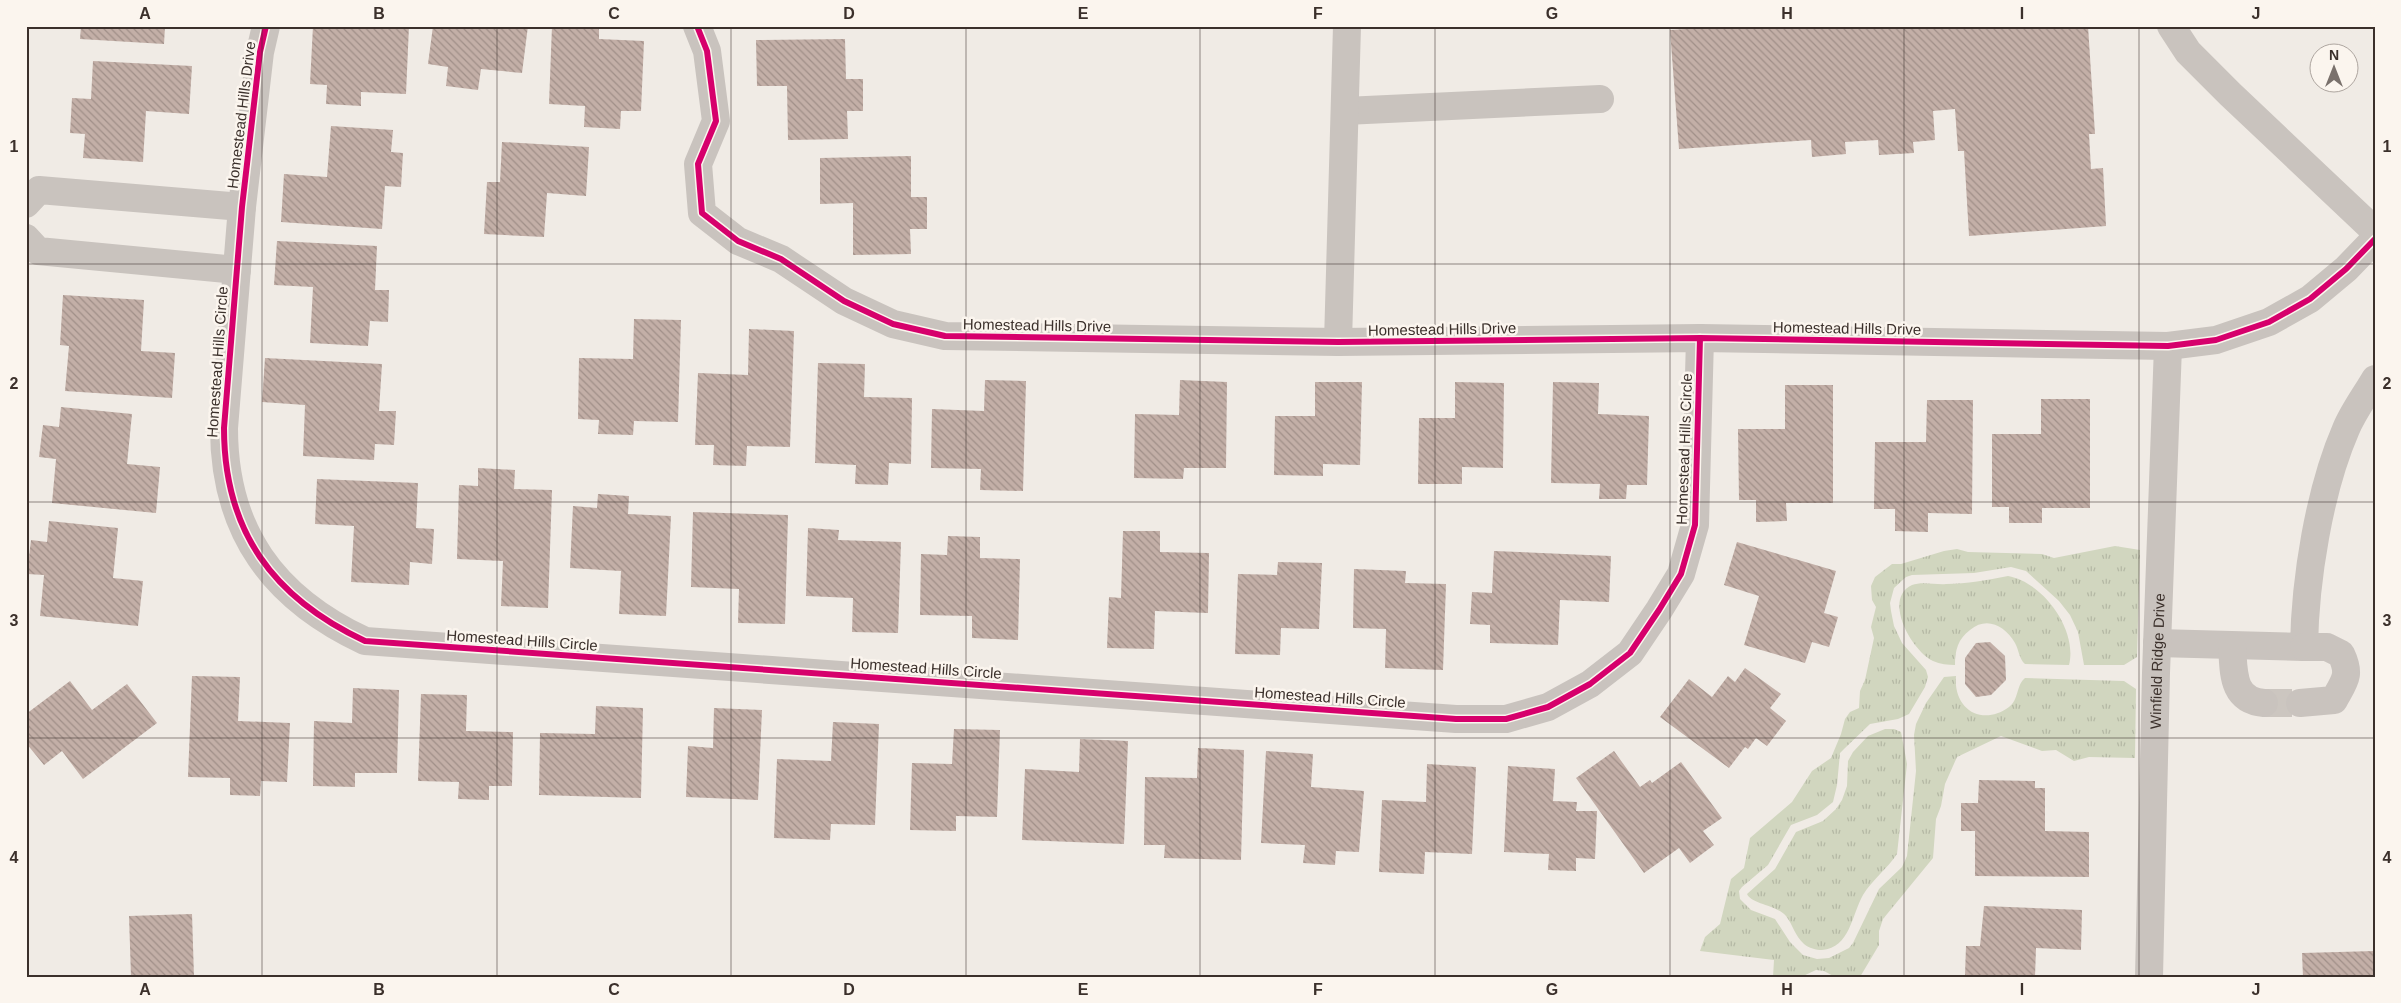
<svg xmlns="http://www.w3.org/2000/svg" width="2401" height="1003" viewBox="0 0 2401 1003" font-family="Helvetica,sans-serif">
<defs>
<pattern id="grass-tufts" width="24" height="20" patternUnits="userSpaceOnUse" patternTransform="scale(1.25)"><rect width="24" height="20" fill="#d1d6bf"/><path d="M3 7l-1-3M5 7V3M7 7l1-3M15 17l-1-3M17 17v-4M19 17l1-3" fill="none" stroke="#b4b8a4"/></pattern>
<pattern id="building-back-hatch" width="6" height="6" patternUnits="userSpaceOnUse" patternTransform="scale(1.25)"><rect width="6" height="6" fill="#c3afa7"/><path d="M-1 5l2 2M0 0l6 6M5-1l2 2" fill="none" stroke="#a08f88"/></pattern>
</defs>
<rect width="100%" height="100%" fill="#f0ebe5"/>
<g fill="url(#grass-tufts)">
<path d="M2115 546 2140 550 2137 657 2124 665H2084L2078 632 2070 615 2059 601 2026 571 2011 567 1974 573 1912 575 1906 577 1894 588 1890 603 1891 611 1894 626 1902 643 1926 670 1928 677 1925 687 1909 714 1898 719 1870 724 1845 748 1840 753 1837 785 1833 802 1817 815 1791 825 1768 865 1742 887 1739 891 1740 899 1751 910 1775 919 1790 942 1803 955 1817 959 1829 958 1849 948 1853 943 1879 889 1902 867 1907 856 1916 771 1914 735 1916 724 1926 703 1944 677 1956 676C1953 709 1982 727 2009 707 2019 700 2016 685 2025 678L2124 681 2136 689 2135 758 2089 757 2074 761 2056 750 2042 751 2001 736 1957 757 1945 784 1941 806 1936 819 1933 858 1883 919 1879 931V945L1860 977H1835L1824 971 1816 970 1801 977H1773L1774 960 1700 951 1705 937 1720 924 1731 879 1744 868 1750 838 1792 802 1812 771 1831 758 1841 734 1845 719 1850 712 1859 708 1860 691 1865 680 1874 638 1871 627 1876 607 1872 600 1871 586 1875 577 1892 564H1901L1944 551 1957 549 1968 552 2042 554 2054 558Z"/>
<path d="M2008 576C2043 582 2078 630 2069 665L2025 664C2019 659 2019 650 2015 643 2005 626 1987 616 1970 630 1958 639 1955 650 1955 665 1948 665 1940 664 1933 661 1912 651 1882 599 1912 585 1922 581 1936 585 1946 584 1967 584 1987 580 2008 576Z"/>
<path d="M1885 729H1894L1901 732 1907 764 1897 854C1887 869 1872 880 1863 895 1852 914 1850 948 1822 950 1816 950 1809 948 1804 944 1795 936 1793 925 1786 916 1777 905 1751 904 1747 894L1775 869 1796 832 1823 821 1836 809 1842 800 1847 786 1848 761 1853 752 1868 736Z"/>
</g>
<g fill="url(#building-back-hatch)">
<path d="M81 26H165L164 44 80 39Z"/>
<path d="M313 26H409L406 94 361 92V106L326 104 327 85 310 84Z"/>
<path d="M433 26H528L522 73 481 69 478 90 446 86 448 67 428 64Z"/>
<path d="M552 26H599V39L644 41 641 111H621L620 129 584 127 585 106 549 104Z"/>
<path d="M1731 26H2088L2095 134H2089L2091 169 2103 168 2106 226 1969 236 1964 151H1958L1955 109 1933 111 1935 140 1913 142 1914 153 1879 155 1878 140 1845 142 1846 154 1812 157 1811 140 1679 149 1670 30Z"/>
<path d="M845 39 846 79H863V111H847L848 139 788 140 787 86H757L756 40Z"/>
<path d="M93 61 192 66 189 114 146 111 143 162 83 158 85 134 70 133 72 98 91 99Z"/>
<path d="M331 126 393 130 391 152 403 153 401 187 385 186 382 229 281 222 284 174 327 177Z"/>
<path d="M502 142 589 147 586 196 547 193 544 237 484 234 487 182H500Z"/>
<path d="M911 156V197H927V229H910L911 254 853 255V203L820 204V158Z"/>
<path d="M277 241 377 246 375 290H389L388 322 370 321 368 346 310 343 313 287 274 285Z"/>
<path d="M63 295 144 300 141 351 175 353 172 398 65 391 69 346 60 345Z"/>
<path d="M634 319 681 320 678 422 634 421 633 435 598 434 599 420 578 419 579 358 633 359Z"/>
<path d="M749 329 794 331 790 447 747 446 746 466 713 465 714 445H695L698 373 748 375Z"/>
<path d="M265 358 382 364 379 411H396L394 445 375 444 374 460 303 456 305 405 262 402Z"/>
<path d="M818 363 865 364 864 397 912 398 911 464 889 463 888 485 855 484 856 465 815 463Z"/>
<path d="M985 380 1026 381 1023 491 980 490 981 469 931 468 932 409 984 411Z"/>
<path d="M1180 380 1227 382 1226 468H1184L1183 479 1134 478 1135 414 1179 415Z"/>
<path d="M1315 382H1362L1360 465 1323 464V476L1274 475 1275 416H1315Z"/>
<path d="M1455 382 1504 383 1503 468 1462 467V484H1418L1419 418H1455Z"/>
<path d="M1553 382 1599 383 1598 414 1649 416 1647 485H1627L1626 499H1599L1600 484 1551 483Z"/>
<path d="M1785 385H1833V503H1786L1787 521 1756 522V500H1739L1738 429H1785Z"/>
<path d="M2041 399H2090V508H2042V523H2009V507H1992V434H2041Z"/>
<path d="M1927 400H1973L1972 514 1928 513V532L1895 531V509H1874L1875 442H1926Z"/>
<path d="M61 407 132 414 127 464 160 467 156 513 52 503 56 459 39 457 43 425 59 427Z"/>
<path d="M478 468 515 470 514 489 552 490 548 608 501 606 503 561 457 559 459 485 478 486Z"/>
<path d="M317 479 418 483 416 528 434 529 432 564 410 562 409 585 351 582 354 526 315 524Z"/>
<path d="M598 494 629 496 628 514 671 516 666 616 619 614 621 571 570 568 573 506 597 508Z"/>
<path d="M693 512 788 515 785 624 738 623 739 589 691 587Z"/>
<path d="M49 521 118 528 113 578 143 581 138 626 40 616 44 575 27 574 31 540 47 542Z"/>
<path d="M808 528 839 530 838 540 901 542 898 633 852 632 853 598 806 596Z"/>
<path d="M1123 531H1160V552L1209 553 1208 613 1155 611 1154 649 1107 648 1109 597 1121 598Z"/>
<path d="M948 536 980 537V558L1020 559 1018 640 972 638V616L920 615 921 554 947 555Z"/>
<path d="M1737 542 1836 571 1824 613 1838 617 1829 647 1812 642 1805 663 1744 645 1759 596 1724 585Z"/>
<path d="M1494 551 1611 556 1609 602 1560 600 1558 645 1490 643V625L1470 624 1472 592 1492 593Z"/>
<path d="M1278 562 1322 563 1319 629 1281 628 1280 655 1235 654 1238 574 1277 575Z"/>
<path d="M1354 569 1406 571 1405 583 1446 584 1443 670 1385 668 1386 629 1353 628Z"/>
<path d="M1990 642 2005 656 2006 680 1991 695 1976 697 1965 684V658L1976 643Z"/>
<path d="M1745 668 1781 694 1770 708 1786 721 1767 746 1756 738 1748 749 1745 747 1729 768 1660 717 1689 679 1712 697 1728 676 1735 682Z"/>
<path d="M192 676 240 677 238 721 290 723 287 782 261 781 260 796 230 795V778L188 777Z"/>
<path d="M70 681 92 710 127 684 157 723 83 779 62 751 44 765 26 743V714Z"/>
<path d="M353 688 399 690 397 773H355V787L313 786 314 721 352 723Z"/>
<path d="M421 694 467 695 466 731 513 732 512 786H489V800L458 799 459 782 418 781Z"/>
<path d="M596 706 643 708 641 798 539 795 540 733 595 734Z"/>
<path d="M714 708 762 710 758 800 686 797 688 746 713 748Z"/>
<path d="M833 722 879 724 875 825 831 824 830 840 774 838 777 759 831 761Z"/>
<path d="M954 729 1000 730 997 817 956 816V831L910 830 912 763 952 764Z"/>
<path d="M1080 739 1128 741 1124 844 1022 840 1025 769 1079 772Z"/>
<path d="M1198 748 1244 750 1241 860 1164 858 1165 845H1144L1145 777 1197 778Z"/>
<path d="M1266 751 1313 754 1311 787 1364 791 1359 852 1336 851 1335 865 1303 863 1305 845 1261 843Z"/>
<path d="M1614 751 1640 787 1650 780 1652 783 1681 762 1722 818 1703 831 1714 845 1690 863 1679 848 1644 873 1576 778Z"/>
<path d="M1427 764 1476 767 1472 854 1425 852 1424 874 1379 872 1382 800 1426 802Z"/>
<path d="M1508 766 1555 769 1553 801 1577 802 1576 811H1597L1595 859 1576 858V871L1548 870 1549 854 1504 852Z"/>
<path d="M1979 780 2035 781V788H2045V831L2089 832V877L1975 876V831H1961V803H1978Z"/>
<path d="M1984 906 2082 910 2081 950 2036 948 2035 977 1965 975 1966 946H1980Z"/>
<path d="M192 914 194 977H131L129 916Z"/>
<path d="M2375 951V977H2303L2302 953Z"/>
</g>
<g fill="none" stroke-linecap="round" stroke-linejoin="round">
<path stroke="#ccc6c0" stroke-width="28" stroke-dasharray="28 14" stroke-linecap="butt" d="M2264 703H2300"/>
<g stroke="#c9c3be" stroke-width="28">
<path d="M266 26 260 52 242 207 224 428C224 531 273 598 365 641L1456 719H1506L1548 707 1590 684 1630 653 1659 610 1681 574 1695 525 1700 338"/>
<path d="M697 26 707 51 716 121 698 164 702 213 738 241 781 259 844 301 893 324 945 336 1338 342 1700 338 2168 346 2216 340 2269 322 2310 299 2346 269 2375 239"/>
<path d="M2171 26 2188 52 2230 94 2375 231"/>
<path d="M1345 111 1600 99"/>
<path d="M26 204 39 190 242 207"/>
<path d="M26 238 38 251 237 270"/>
<path d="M1338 342 1347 26"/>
<path d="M2157 643 2304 647C2305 580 2319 491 2346 429 2353 412 2365 396 2375 379"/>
<path d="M2232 646C2234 671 2231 700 2264 703"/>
<path d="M2300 703 2334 700C2345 680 2351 675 2341 654L2327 647H2304"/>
<path id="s1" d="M2149 977 2156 673 2168 346"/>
</g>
<g stroke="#fbf5ee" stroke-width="9">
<g id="cycleway">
<path d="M266 26 260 52 242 207 224 428C224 531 273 598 365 641L1456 719H1506L1548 707 1590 684 1630 653 1659 610 1681 574 1695 525 1700 338"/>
<path d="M697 26 707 51 716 121 698 164 702 213 738 241 781 259 844 301 893 324 945 336 1338 342 1700 338 2168 346 2216 340 2269 322 2310 299 2346 269 2375 239"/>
</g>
</g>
<use href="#cycleway" stroke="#d6006c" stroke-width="6"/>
</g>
<path fill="none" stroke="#3b302b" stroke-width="1" stroke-opacity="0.55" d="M262 26V977M497 26V977M731 26V977M966 26V977M1200 26V977M1435 26V977M1670 26V977M1904 26V977M2139 26V977M26 264H2375M26 502H2375M26 738H2375"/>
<g text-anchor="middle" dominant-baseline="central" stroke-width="5" stroke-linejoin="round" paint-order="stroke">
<g font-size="15" fill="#3b302b" stroke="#fbf5ee">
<text transform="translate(241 115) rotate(-83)">Homestead Hills Drive</text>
<text transform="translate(1037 325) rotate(1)">Homestead Hills Drive</text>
<text transform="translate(1847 328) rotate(1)">Homestead Hills Drive</text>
<text transform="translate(1442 329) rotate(-1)">Homestead Hills Drive</text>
<text transform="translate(217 362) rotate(-86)">Homestead Hills Circle</text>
<text transform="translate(1684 449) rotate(-88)">Homestead Hills Circle</text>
<text transform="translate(522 640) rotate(4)">Homestead Hills Circle</text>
<text stroke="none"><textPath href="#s1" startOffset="316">Winfield Ridge Drive</textPath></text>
<text transform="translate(926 668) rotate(4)">Homestead Hills Circle</text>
<text transform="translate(1330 697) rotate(4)">Homestead Hills Circle</text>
</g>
</g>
<rect width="2401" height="1003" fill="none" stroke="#fbf5ee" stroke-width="55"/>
<g transform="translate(2334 68)"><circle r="24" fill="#fbf5ee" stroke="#aea6a0"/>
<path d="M0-4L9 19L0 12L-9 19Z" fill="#7a716c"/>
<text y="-8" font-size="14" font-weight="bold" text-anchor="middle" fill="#3b302b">N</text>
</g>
<rect x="28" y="28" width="2346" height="948" fill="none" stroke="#3b302b" stroke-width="2"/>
<g font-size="16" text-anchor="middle" font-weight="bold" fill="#3b302b">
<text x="145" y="19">A</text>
<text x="379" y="19">B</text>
<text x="614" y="19">C</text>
<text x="849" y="19">D</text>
<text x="1083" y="19">E</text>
<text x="1318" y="19">F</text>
<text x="1552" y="19">G</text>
<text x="1787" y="19">H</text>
<text x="2022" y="19">I</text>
<text x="2256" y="19">J</text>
<text x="14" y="152">1</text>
<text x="2387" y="152">1</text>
<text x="14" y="389">2</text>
<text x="2387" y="389">2</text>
<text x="14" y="626">3</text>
<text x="2387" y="626">3</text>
<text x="14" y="863">4</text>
<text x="2387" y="863">4</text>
<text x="145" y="995">A</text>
<text x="379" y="995">B</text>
<text x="614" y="995">C</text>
<text x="849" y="995">D</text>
<text x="1083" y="995">E</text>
<text x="1318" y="995">F</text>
<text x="1552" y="995">G</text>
<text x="1787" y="995">H</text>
<text x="2022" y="995">I</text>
<text x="2256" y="995">J</text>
</g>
</svg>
